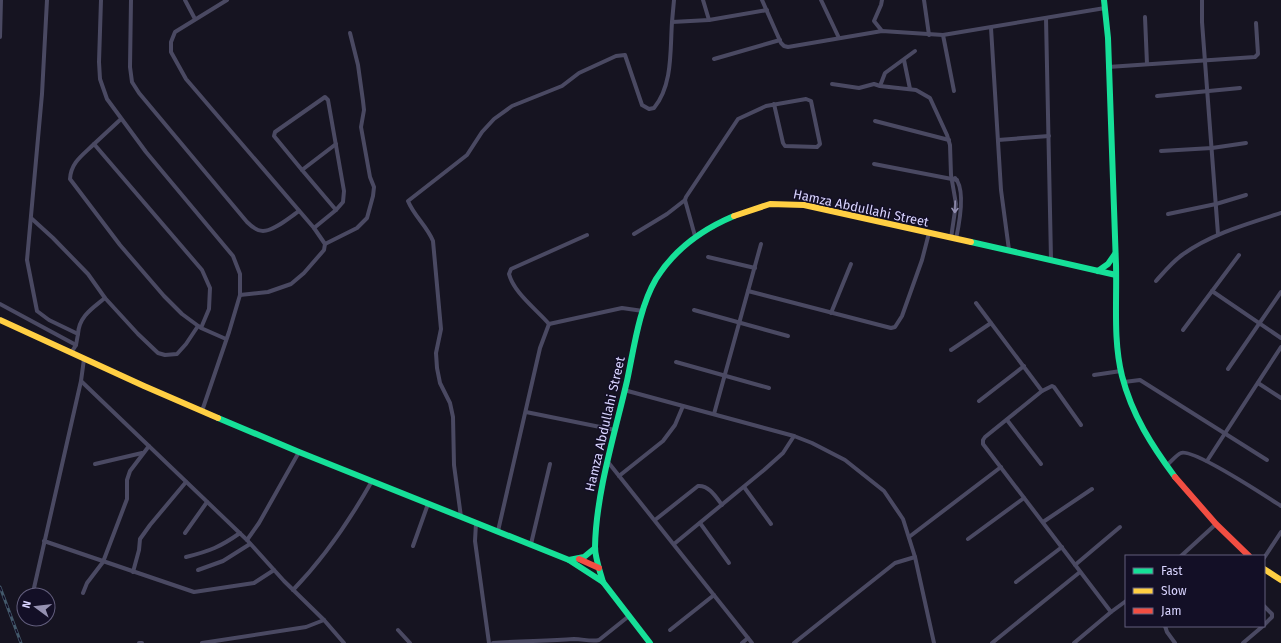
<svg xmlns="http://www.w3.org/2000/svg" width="1281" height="643" viewBox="0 0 1281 643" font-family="'Fira Sans',sans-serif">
<rect width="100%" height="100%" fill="#161421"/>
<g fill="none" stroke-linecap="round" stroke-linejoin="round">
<g stroke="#4a4962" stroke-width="4">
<path d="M47 0 42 94 27 260 37 311 49 320 78 334 76 345 71 353"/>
<path d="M101 0 99 62 100 79 107 99 146 152 233 256 240 274V295L229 332 202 411"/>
<path d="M131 0 130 67 132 82 139 93 247 222C251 226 257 231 263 231 274 231 290 217 299 211"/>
<path d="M185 0 195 19"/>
<path d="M227 0 175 32 171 42V52L186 79 314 228 325 244 324 250 304 273 291 284 268 292 240 295"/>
<path d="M674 0 672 22 709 20 767 10"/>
<path d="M703 0 709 20"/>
<path d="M762 0 781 43 784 46 788 47 882 31 943 35 1105 8"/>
<path d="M821 0 839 38"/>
<path d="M924 0 929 35"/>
<path d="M1202 0V22L1218 234"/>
<path d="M1145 17 1147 64"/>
<path d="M1046 18 1051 259"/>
<path d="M991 28 1001 190 1009 250"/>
<path d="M882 31 874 21 881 5 882 0"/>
<path d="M943 35 954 91"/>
<path d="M0 37 1 0"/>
<path d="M714 59 780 40"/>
<path d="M904 60 910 89"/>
<path d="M1108 67 1255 57 1258 54 1256 23"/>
<path d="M832 84 859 88 874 84 880 86 916 90 930 98 947 135 950 145 951 175 956 204 951 238"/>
<path d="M880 86 885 73 915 51"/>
<path d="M1157 96 1240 88"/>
<path d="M875 121 949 140"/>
<path d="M998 140 1049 136"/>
<path d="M94 144 121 119"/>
<path d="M336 144 302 170 336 210"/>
<path d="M1161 151 1212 148 1246 143"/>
<path d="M874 164 957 180"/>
<path d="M302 170 274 136 275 132 325 97 328 100 344 191 343 202 336 210 314 228"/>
<path d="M955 178C966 189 959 225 956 239"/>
<path d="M685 200 695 236"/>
<path d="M1168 214 1216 204 1246 195"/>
<path d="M31 218 53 238 88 274 105 298 138 334 158 353 165 355 177 354 186 344 198 326"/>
<path d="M634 234 667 214 685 200 686 197 738 119 766 106 806 99 811 101 820 144 817 147 785 146 783 143 774 104"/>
<path d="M325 244 357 228 367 218 373 196 374 187 370 177 361 127 364 110 363 101 358 65 350 33"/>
<path d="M708 257 755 268"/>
<path d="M1156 281C1164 272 1172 262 1182 255 1211 234 1247 224 1281 213"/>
<path d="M748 291 891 328 895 327 902 316 922 260 929 233"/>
<path d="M1212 291 1281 338"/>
<path d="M976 303 1042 391"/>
<path d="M0 304 76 345"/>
<path d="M694 310 788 336"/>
<path d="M831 313 851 264"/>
<path d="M549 324C536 309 514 293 509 274L511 269 587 235"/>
<path d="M549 324 622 308 643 311"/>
<path d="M201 328 182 314 164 296 120 245 70 179C71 162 83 155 94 144L202 270 210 288 209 309 201 328 226 339"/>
<path d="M1183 330 1239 255"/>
<path d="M78 334C79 316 93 308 105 298"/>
<path d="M951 350 991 323"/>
<path d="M84 359 81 381 247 540 284 581 324 620 344 643"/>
<path d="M676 362 769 388"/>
<path d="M1228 369 1281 292"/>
<path d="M1094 375 1121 371"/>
<path d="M1124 382 1140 380 1267 460"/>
<path d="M1258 383 1281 398"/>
<path d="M624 390 794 436 812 443 845 460 884 491 903 519 915 557 934 643"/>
<path d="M979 401 1024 366"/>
<path d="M526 412 615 430"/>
<path d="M714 414 761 244"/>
<path d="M1007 420 1041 464"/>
<path d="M1081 425 1054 387 1052 386 1042 391 985 437 983 440V444L1111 612"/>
<path d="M1207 461 1281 347"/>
<path d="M608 462 752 643"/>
<path d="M95 464 142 453"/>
<path d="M1167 465C1171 462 1176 455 1181 453 1193 448 1267 497 1281 506"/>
<path d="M619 476 663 441 675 425 683 406"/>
<path d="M744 487 771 524"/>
<path d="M461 517 454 465 453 417 450 403 440 383 437 368 436 353 441 329 433 241C427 226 414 216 408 201L467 155 482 132 494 119 512 106 562 86 579 73 616 56 625 55 642 105 649 109 654 108C673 85 670 50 672 22"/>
<path d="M655 520 698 486C709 485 716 497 722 505"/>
<path d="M1043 522 1092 489"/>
<path d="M476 523 475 541 489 643"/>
<path d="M700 523 729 563"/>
<path d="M498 531 540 348 549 324"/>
<path d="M185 533 207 502"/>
<path d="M909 537 1001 467"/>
<path d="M968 539 1024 498"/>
<path d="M247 540 259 523 299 452"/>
<path d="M44 541 194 592 254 583 274 570"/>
<path d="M531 544 550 464"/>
<path d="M674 544 764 470 783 453 794 436"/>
<path d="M413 546 428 504"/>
<path d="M1181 556 1216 524"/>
<path d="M186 557C210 551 220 547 240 533"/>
<path d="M1264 558 1281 532"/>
<path d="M1075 565 1120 527"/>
<path d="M198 570 223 561 250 544"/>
<path d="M133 572 139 550 140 539 150 525 186 482"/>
<path d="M1016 582 1062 547"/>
<path d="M34 588 81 381"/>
<path d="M293 590C324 558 350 520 372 481"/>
<path d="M83 593 87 583 103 562 127 499V480L130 471 149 446"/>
<path d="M1264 606 1272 614V617L1264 625"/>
<path d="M1165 626 1167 632 1175 643"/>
<path d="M398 630 410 643"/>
<path d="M670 630 714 595"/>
<path d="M139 643H142"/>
<path d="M202 643 306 627 324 620"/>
<path d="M493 643C520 641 547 641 574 639 583 639 591 642 599 640L629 616"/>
<path d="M742 643 748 638"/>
<path d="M794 643 895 563 915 557"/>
<path d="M992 643 1080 572"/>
<path d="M1074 643 1111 612 1126 601"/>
<path d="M1243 643 1263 626"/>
</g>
<g stroke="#16e098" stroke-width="6">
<path d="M1104 0 1108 38C1111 114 1113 189 1116 265 1117 302 1113 340 1122 376 1132 415 1152 446 1175 477"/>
<path d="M971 242 1116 275"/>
<path d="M1098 271 1108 264 1115 254"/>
<path d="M218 418 299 452 569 560 603 582 650 643"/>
<path d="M569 560 584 557 595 548"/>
<path d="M603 582C600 571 595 558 595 547 596 493 615 433 627 381 634 348 639 308 656 279 674 250 703 229 734 216"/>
</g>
<g stroke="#ffcf43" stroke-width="6">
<path d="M734 216 770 204 804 205 971 242"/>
<path d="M0 320 144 386 218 418"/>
<path d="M1264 569 1281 580"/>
</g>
<g stroke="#f24e42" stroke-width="6">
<path d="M1175 477 1216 524 1249 556"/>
<path d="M579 559 599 568"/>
</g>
<g stroke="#43596b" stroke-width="3">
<path id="rail" d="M0 587 21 643"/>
</g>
<use href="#rail" stroke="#130f26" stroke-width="1.5" stroke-dasharray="4.5" stroke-linecap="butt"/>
</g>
<defs><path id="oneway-shaft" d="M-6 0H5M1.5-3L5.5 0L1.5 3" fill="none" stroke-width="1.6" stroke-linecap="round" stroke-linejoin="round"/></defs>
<use stroke="#928eb0" href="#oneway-shaft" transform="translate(955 207) rotate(92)"/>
<g text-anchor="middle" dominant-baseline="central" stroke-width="3" stroke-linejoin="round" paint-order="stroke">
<g font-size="13" fill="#d9d4ff" stroke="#130f26">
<text transform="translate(861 208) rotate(12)">Hamza Abdullahi Street</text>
<text transform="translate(605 424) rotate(-77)">Hamza Abdullahi Street</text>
</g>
</g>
<rect x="1125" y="555" width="140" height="72" fill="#130f26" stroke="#625e7d"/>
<rect x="1133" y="568" width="20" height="6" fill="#16e098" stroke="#625e7d"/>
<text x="1161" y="575" font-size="12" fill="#d9d4ff">Fast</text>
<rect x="1133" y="588" width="20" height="6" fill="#ffcf43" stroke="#625e7d"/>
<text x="1161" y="595" font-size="12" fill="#d9d4ff">Slow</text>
<rect x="1133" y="608" width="20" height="6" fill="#f24e42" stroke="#625e7d"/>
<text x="1161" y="615" font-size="12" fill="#d9d4ff">Jam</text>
<g transform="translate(36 607) rotate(285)"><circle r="19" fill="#130f26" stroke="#625e7d"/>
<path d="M0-3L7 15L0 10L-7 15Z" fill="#9591b1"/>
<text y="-6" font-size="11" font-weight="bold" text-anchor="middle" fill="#d9d4ff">N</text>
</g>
</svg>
